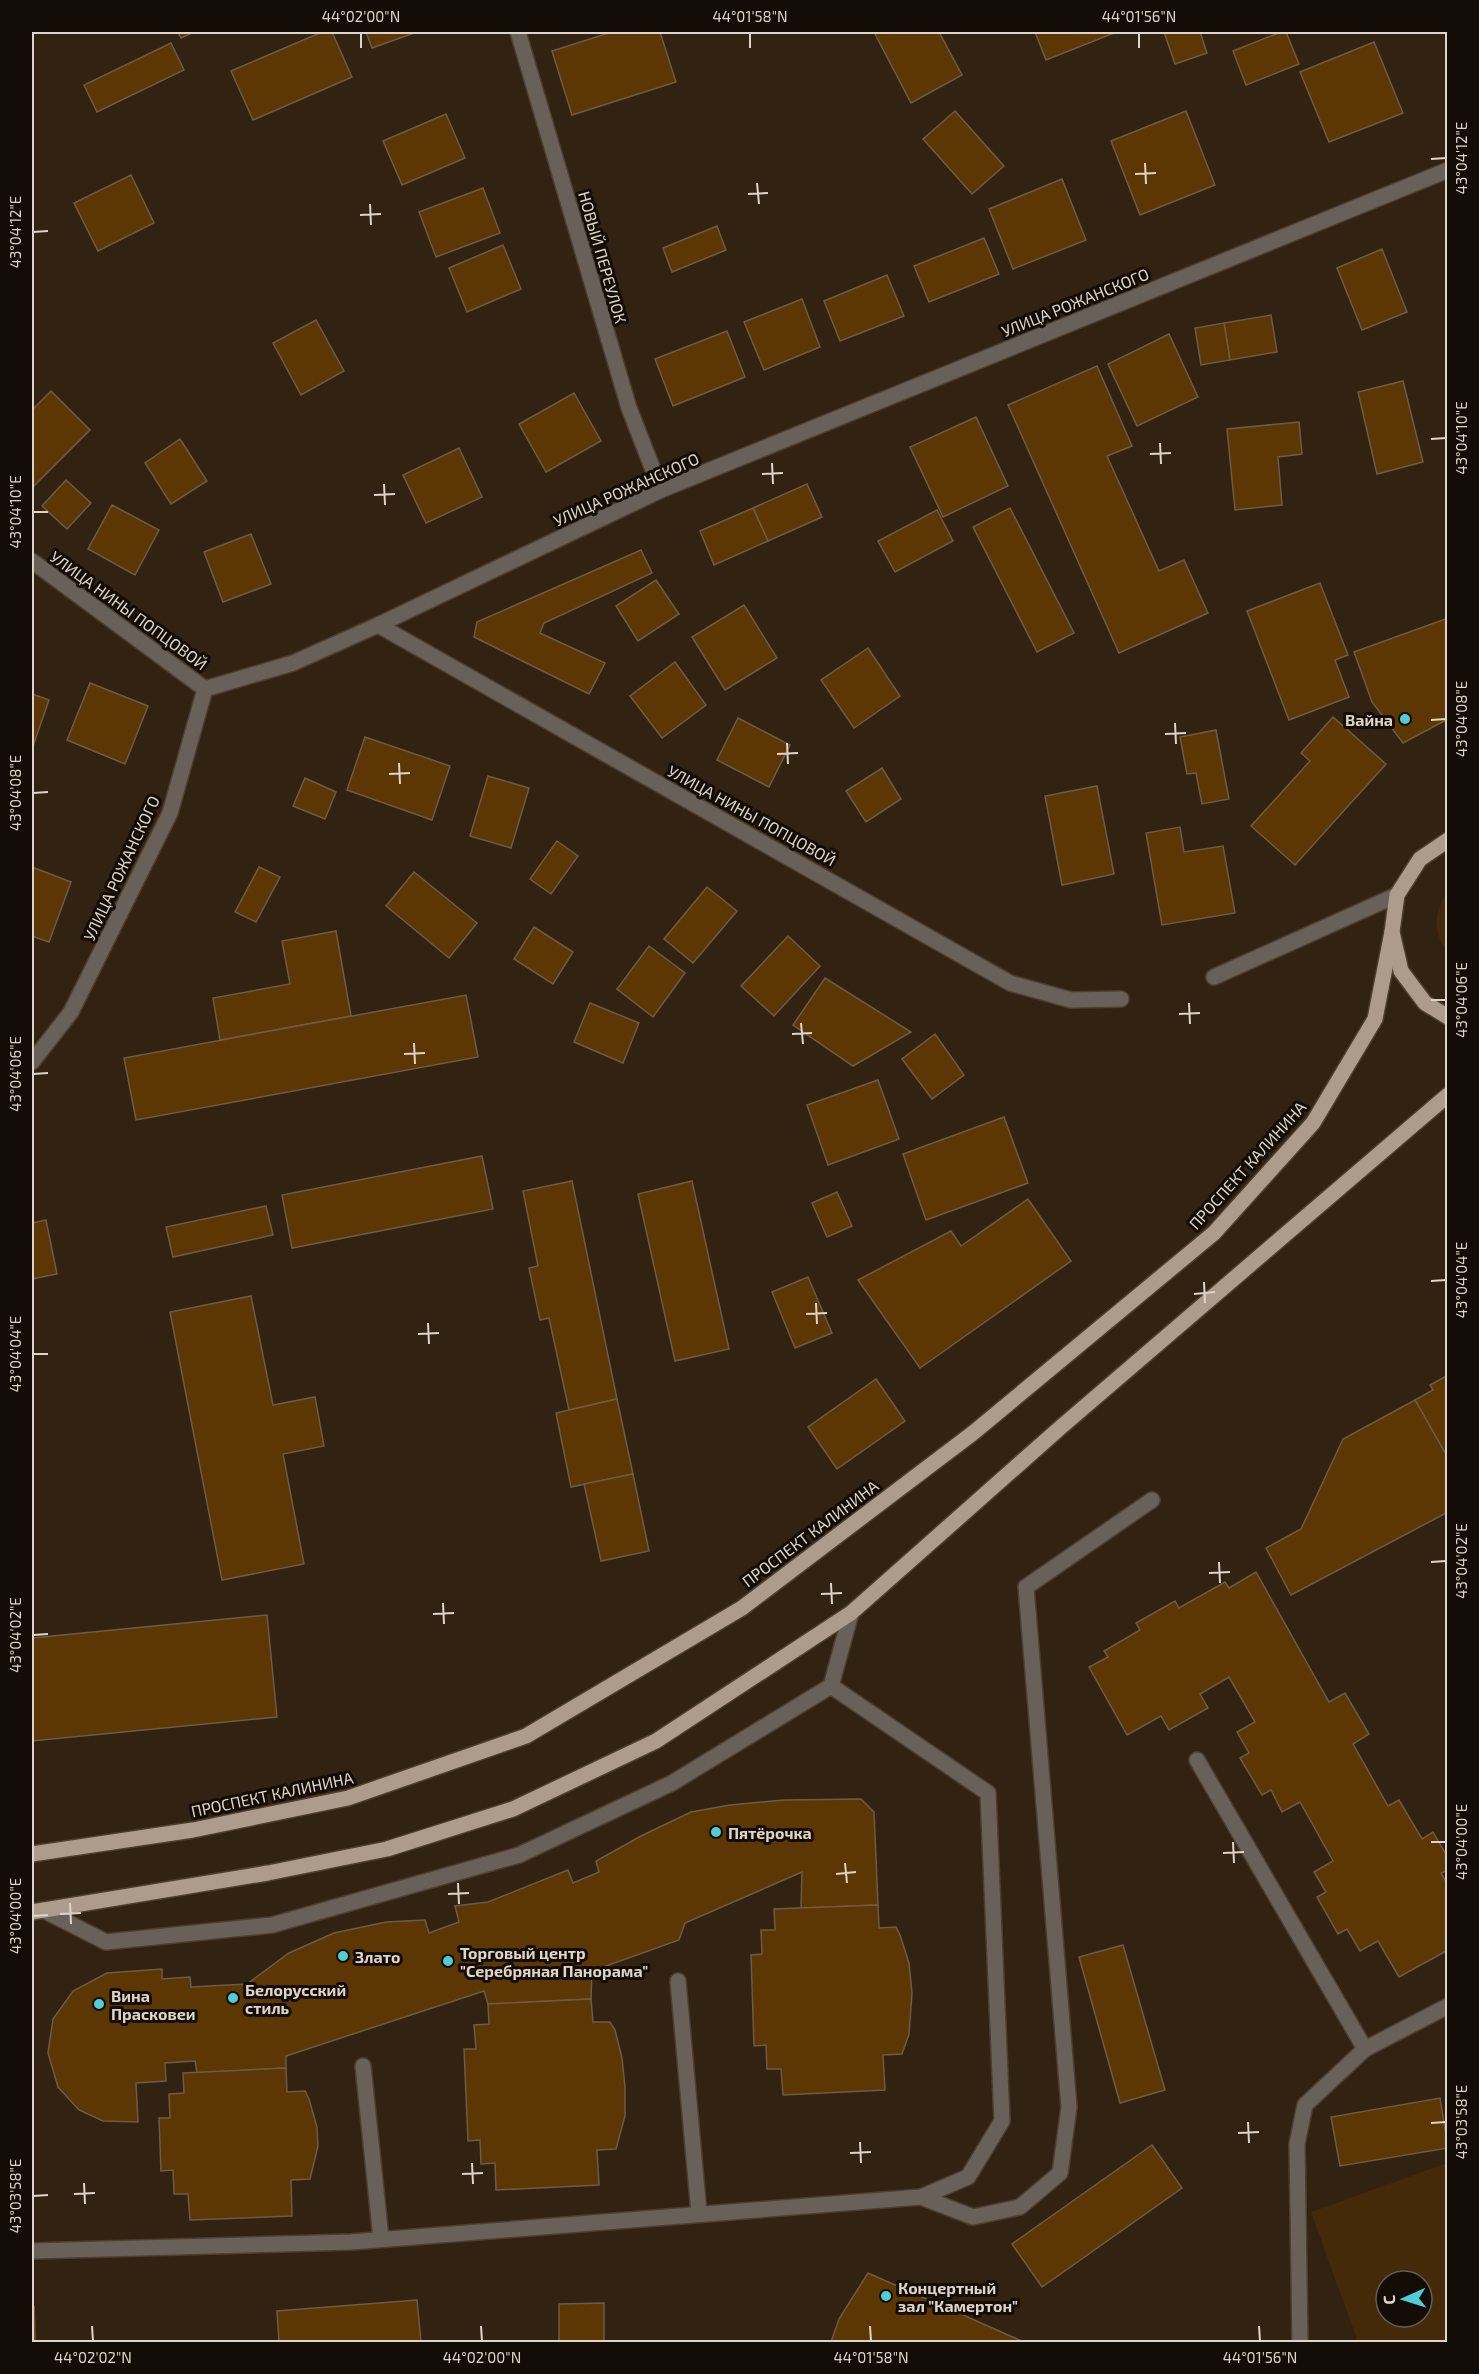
<svg xmlns="http://www.w3.org/2000/svg" width="1479" height="2374" viewBox="0 0 1479 2374" font-family="'Exo 2',sans-serif">
<rect width="100%" height="100%" fill="#322211"/>
<g fill="#442a09" fill-rule="evenodd">
<path d="M1447 892V951C1432 933 1435 910 1447 892Z"/>
<path d="M1447 2163V2342H1358L1311 2212ZM1386 2281H1422V2317H1386Z"/>
</g>
<path fill="#714b1d" d="M32 2306H35L36 2342H32Z"/>
<g fill="#5c3703" stroke="#6d5b48" stroke-width="1.5">
<path d="M178 32H194L181 38Z"/>
<path d="M322 32H332L352 77 253 120 231 71Z"/>
<path d="M366 32H417L372 48Z"/>
<path d="M612 32H660L676 82 572 115 552 51Z"/>
<path d="M874 32H939L962 75 911 103Z"/>
<path d="M1035 32H1114V33L1046 60Z"/>
<path d="M1164 32H1200L1207 53 1175 64Z"/>
<path d="M1281 32H1286L1299 64 1246 85 1233 51Z"/>
<path d="M1374 42 1403 113 1329 142 1300 72Z"/>
<path d="M171 43 184 70 97 112 84 85Z"/>
<path d="M955 111 1004 166 972 194 923 139Z"/>
<path d="M1186 111 1215 185 1140 215 1111 141Z"/>
<path d="M446 114 465 158 402 185 383 141Z"/>
<path d="M131 175 154 223 98 251 74 203Z"/>
<path d="M1062 179 1086 240 1013 269 989 209Z"/>
<path d="M483 188 500 233 436 257 419 212Z"/>
<path d="M717 226 726 250 672 272 663 248Z"/>
<path d="M984 238 999 274 929 302 914 266Z"/>
<path d="M503 245 521 289 467 312 449 268Z"/>
<path d="M1382 249 1407 312 1362 330 1337 268Z"/>
<path d="M887 275 904 316 840 341 824 301Z"/>
<path d="M802 299 820 347 764 370 744 322Z"/>
<path d="M1271 315 1277 352 1230 360 1224 323Z"/>
<path d="M316 320 344 371 301 395 273 343Z"/>
<path d="M1224 323 1230 360 1201 365 1195 328Z"/>
<path d="M727 331 745 377 673 406 655 359Z"/>
<path d="M1169 334 1198 397 1137 426 1108 364Z"/>
<path d="M1097 366 1132 446 1107 456 1159 571 1184 560 1208 613 1119 653 1008 405Z"/>
<path d="M1403 381 1423 462 1377 474 1358 392Z"/>
<path d="M51 391 90 430 32 488V410Z"/>
<path d="M574 393 601 441 546 472 519 424Z"/>
<path d="M976 417 1008 486 943 517 910 447Z"/>
<path d="M1299 422 1302 454 1278 457 1282 505 1235 510 1227 429Z"/>
<path d="M180 439 207 481 171 504 145 463Z"/>
<path d="M459 448 482 497 426 523 403 475Z"/>
<path d="M66 480 91 503 67 529 42 506Z"/>
<path d="M807 484 822 517 768 541 753 508Z"/>
<path d="M112 505 159 530 135 575 88 549Z"/>
<path d="M753 508 768 541 714 565 700 531Z"/>
<path d="M1010 508 1074 633 1037 652 973 527Z"/>
<path d="M937 510 953 541 895 572 878 541Z"/>
<path d="M251 534 271 584 223 602 204 552Z"/>
<path d="M641 550 652 573 544 623 540 633 605 663 589 694 474 637 477 622Z"/>
<path d="M656 580 679 614 638 641 616 606Z"/>
<path d="M1320 583 1348 655 1335 660 1349 697 1289 720 1247 611Z"/>
<path d="M744 605 777 658 725 690 692 637Z"/>
<path d="M1448 618V719L1403 743 1372 702 1354 652Z"/>
<path d="M868 648 900 696 854 728 821 680Z"/>
<path d="M675 662 706 705 662 738 630 696Z"/>
<path d="M90 683 148 706 125 764 67 740Z"/>
<path d="M32 694 49 700 32 749Z"/>
<path d="M1333 717 1386 764 1295 865 1251 826 1310 761 1301 753Z"/>
<path d="M738 718 790 745 769 787 717 760Z"/>
<path d="M1216 730 1229 799 1202 804 1196 773 1187 774 1180 737Z"/>
<path d="M365 737 450 766 432 820 347 790Z"/>
<path d="M882 768 901 799 866 822 846 791Z"/>
<path d="M488 776 529 788 511 848 470 836Z"/>
<path d="M305 778 336 792 325 819 293 806Z"/>
<path d="M1097 786 1114 874 1062 885 1045 796Z"/>
<path d="M1180 827 1184 852 1223 846 1235 913 1162 925 1146 833Z"/>
<path d="M557 841 578 856 551 894 530 879Z"/>
<path d="M32 867 71 882 49 942 32 936Z"/>
<path d="M259 867 280 877 256 922 235 912Z"/>
<path d="M414 872 477 923 449 958 386 906Z"/>
<path d="M707 887 737 911 693 963 664 939Z"/>
<path d="M534 927 573 952 553 984 514 959Z"/>
<path d="M336 931 351 1016 220 1040 213 998 290 984 282 941Z"/>
<path d="M788 936 820 966 774 1016 741 986Z"/>
<path d="M649 946 685 973 653 1017 617 989Z"/>
<path d="M825 978 911 1032 853 1066 793 1025Z"/>
<path d="M466 995 478 1057 136 1120 124 1058Z"/>
<path d="M590 1003 639 1023 623 1063 574 1042Z"/>
<path d="M935 1034 964 1075 932 1099 902 1059Z"/>
<path d="M878 1080 899 1139 828 1165 807 1105Z"/>
<path d="M1004 1117 1028 1183 926 1220 903 1154Z"/>
<path d="M482 1156 493 1209 292 1248 282 1195Z"/>
<path d="M572 1181 617 1399 569 1410 549 1318 540 1320 529 1268 538 1266 523 1191Z"/>
<path d="M692 1181 729 1349 675 1361 638 1194Z"/>
<path d="M837 1192 852 1226 827 1237 812 1203Z"/>
<path d="M1028 1199 1071 1261 920 1368 858 1280 951 1231 961 1246Z"/>
<path d="M266 1206 273 1235 173 1257 166 1227Z"/>
<path d="M46 1220 57 1274 32 1279V1223Z"/>
<path d="M808 1277 832 1333 795 1348 772 1292Z"/>
<path d="M251 1296 273 1405 315 1397 324 1446 283 1454 304 1564 222 1580 170 1312Z"/>
<path d="M1448 1375V1458L1415 1400 1433 1390 1430 1385Z"/>
<path d="M876 1379 905 1421 837 1469 808 1427Z"/>
<path d="M617 1399 633 1474 571 1487 556 1413Z"/>
<path d="M1415 1400 1448 1458V1512L1291 1595 1266 1548 1301 1529 1343 1439Z"/>
<path d="M633 1474 649 1551 601 1561 584 1484Z"/>
<path d="M1256 1572 1329 1702 1345 1693 1369 1734 1353 1744 1388 1806 1399 1800 1422 1839 1433 1832 1448 1858V1870L1441 1873 1448 1885V1950L1399 1977 1378 1941 1360 1951 1347 1929 1338 1934 1317 1897 1326 1892 1314 1872 1333 1861 1300 1802 1282 1812 1271 1790 1262 1795 1240 1758 1249 1753 1237 1732 1255 1722 1229 1677 1200 1694 1208 1708 1169 1730 1161 1716 1127 1735 1089 1667 1108 1657 1104 1651 1140 1630 1136 1623 1175 1601 1179 1608 1225 1582 1229 1588Z"/>
<path d="M267 1615 277 1717 32 1741V1638Z"/>
<path d="M861 1799 874 1812 878 1905 801 1908 802 1872 685 1923 679 1940 592 1971 591 1999 488 2004 484 1991 286 2056V2068L197 2073 195 2061 165 2063 166 2081 136 2083 138 2122 103 2121 79 2110 58 2087 48 2053 53 2019 73 1991 107 1973 162 1969V1979L190 1977 191 1987 247 1984 289 1953 334 1933 386 1922 425 1920 429 1933 459 1922 455 1906 488 1902 568 1870 573 1883 599 1872 596 1861 641 1836 691 1812 730 1805 784 1800Z"/>
<path d="M878 1905 879 1928 896 1927 900 1935 909 1963 912 1993 909 2034 902 2054 883 2055 885 2090 783 2095 781 2069H767L766 2045 754 2046 751 1955 762 1954 761 1930H775L774 1909Z"/>
<path d="M1123 1945 1165 2090 1120 2103 1079 1957Z"/>
<path d="M591 1999 593 2022H610L615 2030 622 2058 625 2087V2116L616 2149 597 2150 599 2185 496 2190 495 2163 481 2164 480 2140 468 2141 464 2049H476L474 2025 489 2024 488 2004Z"/>
<path d="M286 2068 287 2092 305 2091 309 2099 317 2127 318 2146 310 2179 291 2180 292 2216 190 2220 188 2194H174L173 2170 161 2171 159 2118H170L169 2094 184 2093 183 2073Z"/>
<path d="M1440 2098 1448 2148 1340 2166 1331 2117Z"/>
<path d="M1152 2145 1182 2188 1042 2287 1012 2244Z"/>
<path d="M868 2273 1024 2342H831L839 2319Z"/>
<path d="M417 2300 421 2342H279L277 2311Z"/>
<path d="M604 2303V2342H559V2304Z"/>
</g>
<g fill="none" stroke-linecap="round" stroke-linejoin="round">
<g stroke="#4e3e2e" stroke-width="18">
<g id="service">
<path d="M1197 1760 1365 2049"/>
<path d="M43 1910 106 1942 272 1925 519 1855 672 1783 831 1686 851 1613"/>
<path d="M678 1981 699 2213"/>
<path d="M363 2066 381 2239"/>
<path d="M921 2197 973 2217 1020 2207 1060 2173 1069 2107 1026 1587 1152 1500"/>
<path d="M32 2251 351 2242 921 2197 968 2177 1002 2121 988 1793 831 1686"/>
<path d="M1300 2342 1297 2144 1305 2105 1365 2049 1448 2006"/>
</g>
</g>
<g stroke="#4e3e2e" stroke-width="18">
<g id="minor">
<path d="M518 32 629 408 661 490"/>
<path d="M32 561 205 689"/>
<path d="M378 625 1010 983 1071 1000 1121 999"/>
<path d="M205 689 293 663 378 625 661 490 1448 170"/>
<path d="M1214 977 1397 895"/>
<path d="M32 1062 71 1012 170 813 205 689"/>
</g>
</g>
<g stroke="#4e3e2e" stroke-width="18">
<g id="primary">
<path d="M1448 840 1420 859 1397 895 1392 932 1401 971 1425 1003 1448 1017"/>
<path d="M32 1854 193 1830 348 1798 526 1736 742 1608 973 1433 1214 1233 1313 1123 1375 1019 1392 932"/>
<path d="M32 1912 268 1873 387 1849 513 1809 656 1741 851 1613 1061 1427 1448 1095"/>
</g>
</g>
<use href="#service" stroke="#696159" stroke-width="15"/>
<use href="#minor" stroke="#696159" stroke-width="15"/>
<use href="#primary" stroke="#ad9c8b" stroke-width="15"/>
</g>
<path fill="none" stroke="#ded4c9" stroke-width="2" d="M361 33V48M750 33V48M1139 33V48M1431 159 1446 158M1145 163 1146 184M1135 174 1156 173M757 183 759 204M748 194 768 193M370 204 371 225M360 215 381 214M33 232 48 231M1431 439 1446 438M1160 443 1161 464M1150 454 1171 453M772 463 773 484M762 474 783 473M384 484 385 505M374 495 395 494M33 512H48M1431 720 1446 719M1175 723 1176 744M1165 734 1186 733M787 743 788 764M777 754 798 753M399 763 400 784M389 774 410 773M33 793 48 792M1431 1000H1446M1189 1003 1190 1024M1179 1014 1200 1013M801 1023 803 1044M792 1034 812 1033M414 1043 415 1064M404 1054 425 1053M33 1074 48 1073M1431 1281 1446 1280M1204 1282 1205 1303M1194 1294 1215 1292M816 1303 817 1324M806 1314 827 1313M428 1323 429 1344M418 1334 439 1333M33 1354H48M1219 1562 1220 1583M1431 1562 1446 1561M1209 1573 1230 1572M831 1583 832 1604M821 1594 842 1593M443 1603 444 1624M433 1614 454 1613M33 1635 48 1634M1233 1842 1234 1863M1431 1842H1446M1223 1853 1244 1852M845 1863 847 1883M836 1874 856 1872M458 1883 459 1904M448 1894 469 1893M70 1903 71 1924M60 1914 81 1913M33 1916 48 1915M1248 2122 1249 2143M1431 2123 1446 2122M1238 2133 1259 2132M860 2142 861 2163M850 2153 871 2152M472 2163 473 2184M462 2174 483 2173M84 2183 85 2204M74 2194 95 2193M33 2196 48 2195M92 2326 93 2341M481 2326 482 2341M870 2326 871 2341M1259 2326 1260 2341"/>
<g fill="#52ccd6" stroke="#140d07" stroke-width="2">
<circle cx="1405" cy="719" r="6"/>
<circle cx="716" cy="1832" r="6"/>
<circle cx="343" cy="1956" r="6"/>
<circle cx="448" cy="1961" r="6"/>
<circle cx="233" cy="1998" r="6"/>
<circle cx="99" cy="2004" r="6"/>
<circle cx="886" cy="2296" r="6"/>
</g>
<g text-anchor="middle" dominant-baseline="central" stroke-width="6" stroke-linejoin="round" paint-order="stroke">
<g font-size="16" fill="#ded4c9" stroke="#140d07">
<text transform="translate(603 257) rotate(74)">НОВЫЙ ПЕРЕУЛОК</text>
<text transform="translate(1075 302) rotate(-22)">УЛИЦА РОЖАНСКОГО</text>
<text transform="translate(626 489) rotate(-24)">УЛИЦА РОЖАНСКОГО</text>
<text transform="translate(129 610) rotate(36)">УЛИЦА НИНЫ ПОПЦОВОЙ</text>
<text transform="translate(752 815) rotate(29)">УЛИЦА НИНЫ ПОПЦОВОЙ</text>
<text transform="translate(121 868) rotate(-65)">УЛИЦА РОЖАНСКОГО</text>
<text transform="translate(1247 1165) rotate(-48)">ПРОСПЕКТ КАЛИНИНА</text>
<text transform="translate(810 1533) rotate(-37)">ПРОСПЕКТ КАЛИНИНА</text>
<text transform="translate(272 1794) rotate(-12)">ПРОСПЕКТ КАЛИНИНА</text>
</g>
<g font-size="16" font-weight="bold" fill="#ded4c9" stroke="#140d07" text-anchor="start">
<text x="1393" y="719" text-anchor="end">Вайна</text>
<text x="728" y="1832">Пятёрочка</text>
<text x="460" y="1952">Торговый центр<tspan x="460" dy="18">"Серебряная Панорама"</tspan></text>
<text x="355" y="1956">Злато</text>
<text x="245" y="1989">Белорусский<tspan x="245" dy="18">стиль</tspan></text>
<text x="111" y="1995">Вина<tspan x="111" dy="18">Прасковеи</tspan></text>
<text x="898" y="2287">Концертный<tspan x="898" dy="18">зал "Камертон"</tspan></text>
</g>
</g>
<rect width="1479" height="2374" fill="none" stroke="#140d07" stroke-width="66"/>
<g transform="translate(1404 2299) rotate(267)"><circle r="28" fill="#140d07" stroke="#655d55" stroke-width="1.5"/>
<path d="M0-4.5L10 22L0 15L-10 22Z" fill="#52ccd6"/>
<text y="-9" font-size="16" font-weight="bold" text-anchor="middle" fill="#ded4c9">С</text>
</g>
<rect x="33" y="33" width="1413" height="2308" fill="none" stroke="#ded4c9" stroke-width="2"/>
<g font-size="15" text-anchor="middle" fill="#ded4c9">
<text x="361" y="22">44°02'00"N</text>
<text x="750" y="22">44°01'58"N</text>
<text x="1139" y="22">44°01'56"N</text>
<text transform="translate(1462 158) rotate(-90)" y="5">43°04'12"E</text>
<text transform="translate(16 232) rotate(-90)" y="5">43°04'12"E</text>
<text transform="translate(1462 438) rotate(-90)" y="5">43°04'10"E</text>
<text transform="translate(16 512) rotate(-90)" y="5">43°04'10"E</text>
<text transform="translate(1462 719) rotate(-90)" y="5">43°04'08"E</text>
<text transform="translate(16 793) rotate(-90)" y="5">43°04'08"E</text>
<text transform="translate(1462 1000) rotate(-90)" y="5">43°04'06"E</text>
<text transform="translate(16 1074) rotate(-90)" y="5">43°04'06"E</text>
<text transform="translate(1462 1280) rotate(-90)" y="5">43°04'04"E</text>
<text transform="translate(16 1354) rotate(-90)" y="5">43°04'04"E</text>
<text transform="translate(1462 1561) rotate(-90)" y="5">43°04'02"E</text>
<text transform="translate(16 1635) rotate(-90)" y="5">43°04'02"E</text>
<text transform="translate(1462 1842) rotate(-90)" y="5">43°04'00"E</text>
<text transform="translate(16 1916) rotate(-90)" y="5">43°04'00"E</text>
<text transform="translate(1462 2122) rotate(-90)" y="5">43°03'58"E</text>
<text transform="translate(16 2196) rotate(-90)" y="5">43°03'58"E</text>
<text x="93" y="2363">44°02'02"N</text>
<text x="482" y="2363">44°02'00"N</text>
<text x="871" y="2363">44°01'58"N</text>
<text x="1260" y="2363">44°01'56"N</text>
</g>
</svg>
